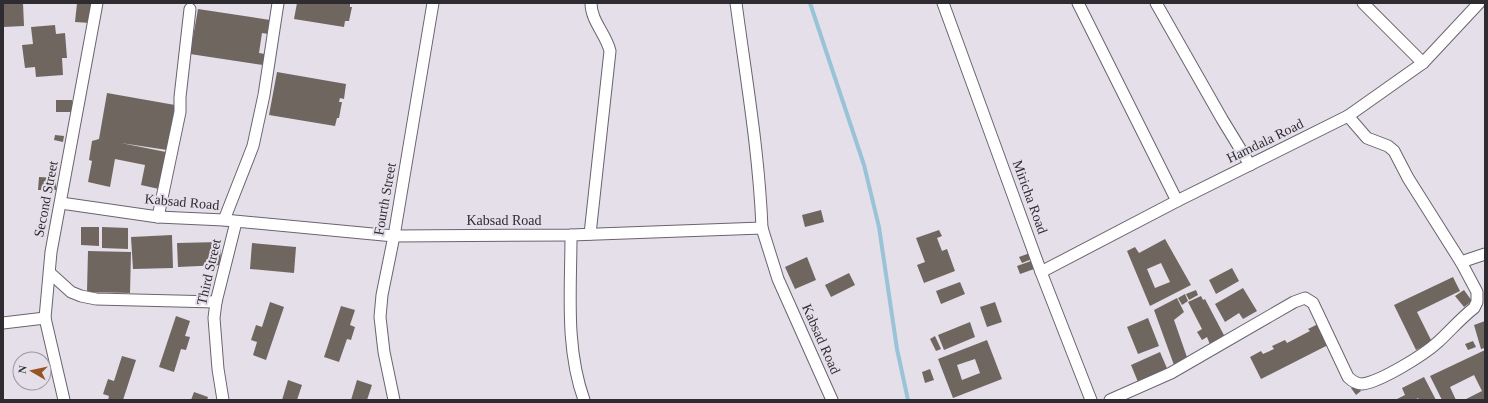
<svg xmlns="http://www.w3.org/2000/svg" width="1488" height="403" viewBox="0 0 1488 403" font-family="Georgia,serif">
<rect width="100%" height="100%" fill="#e5dfea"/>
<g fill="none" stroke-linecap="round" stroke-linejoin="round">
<path stroke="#99c3d6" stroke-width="4" d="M810 3 864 165 879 227 897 349 908 400"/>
</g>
<g fill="#6f675f" fill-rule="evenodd">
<path d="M3 3H23L24 26 3 27Z"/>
<path d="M77 3H93L91 23 75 22Z"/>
<path d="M297 3H350V7H352L349 21H345L344 27 294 19Z"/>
<path d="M198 9 270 20 268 34 262 33 259 53 265 54 263 65 190 54Z"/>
<path d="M55 25 56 34 65 33 67 58H62L63 75 36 77 35 67 25 68 22 45 33 44 31 27Z"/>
<path d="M277 72 346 84 344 99 340 98 339 102H342L339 118H337L335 126 269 115Z"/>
<path d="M107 93 175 105 167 150 121 143 166 152 159 189 141 185 145 165 115 159 110 187 88 182 92 161 89 160 92 141 99 139Z"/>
<rect x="56" y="100" width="16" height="12"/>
<path d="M55 135 64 136 63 142 54 140Z"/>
<path d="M39 177 56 178V190H38Z"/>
<path d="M821 210 824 222 805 227 802 215Z"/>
<path d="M81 227H99V246L81 245Z"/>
<path d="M102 227 128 228V249L102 248Z"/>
<path d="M939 230 942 236 937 238 942 251 947 249 955 271 924 283 917 265 925 262 916 238Z"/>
<path d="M172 235 173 268 133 269 131 237Z"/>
<path d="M1165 239 1191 285 1150 306 1127 251 1135 247 1139 253ZM1161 263 1170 282 1155 288 1147 269Z"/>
<path d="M220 242 221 265 178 267 177 243Z"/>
<path d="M252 243 296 247 294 273 250 269Z"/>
<path d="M88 251 131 252 130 293 87 292Z"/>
<path d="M1030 253 1032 259 1022 263 1019 257Z"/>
<path d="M807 257 816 280 795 289 785 267Z"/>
<path d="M1031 261 1034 269 1020 274 1017 266Z"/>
<path d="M1232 268 1239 281 1216 294 1209 280Z"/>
<path d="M849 273 855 285 831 297 825 285Z"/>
<path d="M1453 277 1460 291 1417 312 1432 342 1416 350 1394 305Z"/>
<path d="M960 282 965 294 941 304 936 291Z"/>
<path d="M1243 288 1257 311 1243 319 1239 313 1225 322 1215 304Z"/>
<path d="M1196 290 1198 295 1189 300 1186 294Z"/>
<path d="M1464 290 1472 301 1464 307 1455 296Z"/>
<path d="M1185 294 1188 301 1182 305 1178 298Z"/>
<path d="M1201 296 1203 300 1205 299 1226 339 1211 347 1207 337 1202 340 1197 332 1202 329 1188 302Z"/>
<path d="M1177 298 1184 312 1174 320 1188 360 1174 365 1154 310Z"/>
<path d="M270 302 284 307 266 360 253 355 257 342 251 340 256 325 262 327Z"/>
<path d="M995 302 1002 322 987 327 980 307Z"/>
<path d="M341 306 355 310 350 325 355 327 351 340 347 339 339 362 324 357Z"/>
<path d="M176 316 190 321 185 336 190 337 186 350 181 349 174 372 159 367Z"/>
<path d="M1148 318 1159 346 1138 354 1127 327Z"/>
<path d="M1485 321V348L1481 349 1474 325Z"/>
<path d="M970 322 975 337 944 350 938 335Z"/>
<path d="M1320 323 1330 344 1261 379 1250 357 1261 351 1263 354 1274 349 1272 346 1285 340 1287 343 1310 331 1308 329Z"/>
<path d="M935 336 941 349 936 351 930 339Z"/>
<path d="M987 340 1002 379 953 398 938 359ZM975 359 980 373 962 380 957 365Z"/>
<path d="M1473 341 1476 347 1468 350 1465 344Z"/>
<path d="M1485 350V400H1464L1482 391 1474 375 1450 387 1456 400H1442L1430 376Z"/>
<path d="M1160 352 1169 373 1138 382 1131 365Z"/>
<path d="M122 356 136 360 123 400H108L109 396 103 394 108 379 114 381Z"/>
<path d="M930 369 934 380 925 383 922 372Z"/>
<path d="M1424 377 1436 400H1419L1418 398 1415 400H1395L1405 395 1402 388Z"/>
<path d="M288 380 302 385 297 400H282Z"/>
<path d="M357 380 372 385 367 400H351Z"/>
<path d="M1356 385 1361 391 1356 395 1351 388Z"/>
<path d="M194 392 208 397 207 400H191Z"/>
</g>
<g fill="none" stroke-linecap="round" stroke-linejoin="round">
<g stroke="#69646e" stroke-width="13">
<g id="minor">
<path d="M736 3C746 78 759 152 762 228"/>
<path d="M943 3 1041 272 1091 400"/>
<path d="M1078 3 1177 201"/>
<path d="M1156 3 1222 119 1250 165"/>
<path d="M1363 3 1423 63"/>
<path d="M61 203 158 217 224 220 394 236 571 235 762 228 778 279 832 400"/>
<path d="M158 217 180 112V97L190 9"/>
<path d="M224 220 253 146 264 95 278 3"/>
<path d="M590 234 610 51C606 34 591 21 591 3"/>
<path d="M571 235C571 290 565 347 584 400"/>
<path d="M1461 262 1485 254"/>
<path d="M1041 272 1177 201 1348 116 1423 63 1479 3"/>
<path d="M50 273 71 292 81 296 96 299 216 302"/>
<path d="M3 323 45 318"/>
<path d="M64 400 45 318 51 252 97 3"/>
<path d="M223 400 218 369 214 318 216 302 236 222"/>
<path d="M394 400 384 352 380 317 382 295 394 236 433 3"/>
<path d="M1110 400 1171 373 1294 302 1305 298 1313 303 1348 377C1352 381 1356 384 1362 384 1380 382 1424 355 1438 342 1450 331 1461 318 1474 308L1477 302V292L1461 262 1408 178 1394 151 1388 146 1367 138 1348 116"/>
</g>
</g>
<use href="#minor" stroke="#fff" stroke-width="11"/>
</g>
<g text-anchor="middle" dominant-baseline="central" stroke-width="4" stroke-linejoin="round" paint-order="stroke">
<g font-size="14" fill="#2e2c30" stroke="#e5dfea">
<text transform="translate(1265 141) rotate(-26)">Hamdala Road</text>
<text transform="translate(1030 197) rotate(70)">Miricha Road</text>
<text transform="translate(46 199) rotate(-79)">Second Street</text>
<text transform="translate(385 199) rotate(-80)">Fourth Street</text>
<text transform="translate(182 202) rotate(5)">Kabsad Road</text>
<text x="504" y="220">Kabsad Road</text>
<text transform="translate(209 272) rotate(-77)">Third Street</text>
<text transform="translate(821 339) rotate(66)">Kabsad Road</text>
</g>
</g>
<rect width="1488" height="403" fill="none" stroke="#2e2c30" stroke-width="8"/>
<g transform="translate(32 371) rotate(279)"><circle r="19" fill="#e5dfea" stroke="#9c97a0"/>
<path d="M0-3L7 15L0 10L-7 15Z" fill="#965423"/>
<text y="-6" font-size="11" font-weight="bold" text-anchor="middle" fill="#2e2c30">N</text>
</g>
</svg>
